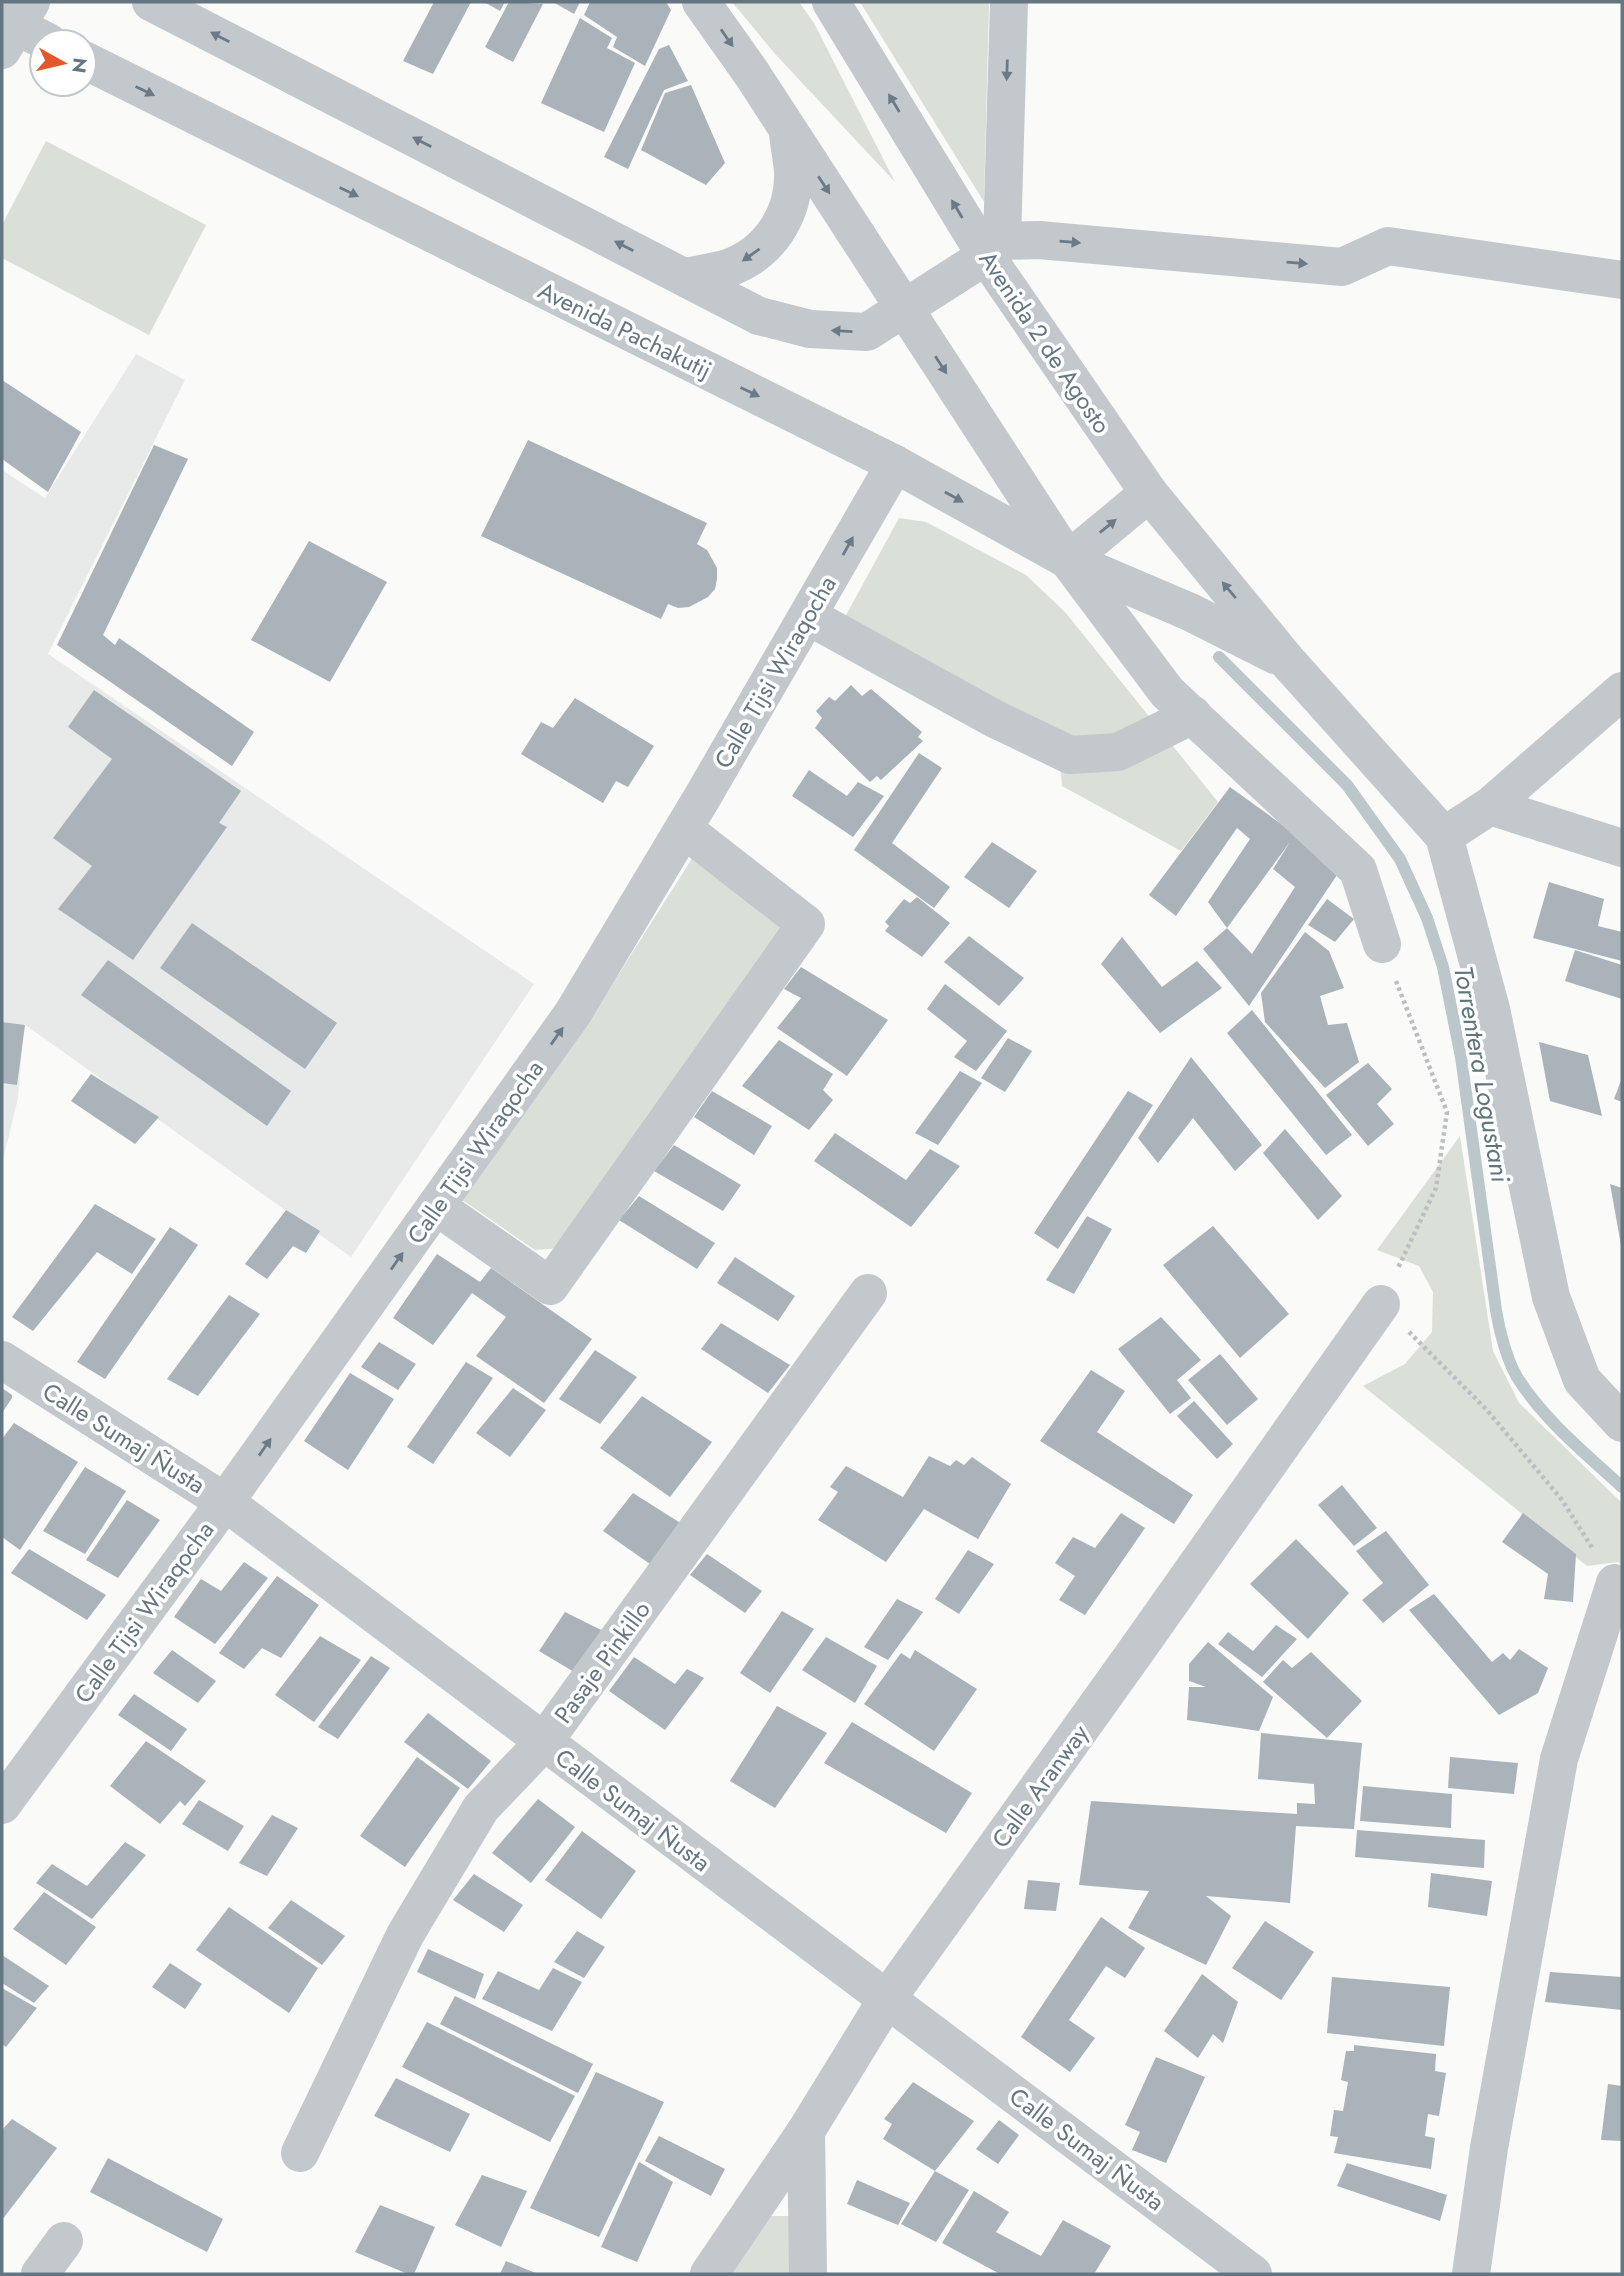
<svg xmlns="http://www.w3.org/2000/svg" width="1624" height="2276" viewBox="0 0 1624 2276" font-family="Jost,sans-serif">
<rect width="100%" height="100%" fill="#fafaf8"/>
<path fill="#e8e9e9" d="M136 354 185 380 48 654 534 984 351 1257 24 1024 18 1098 2 1164V470L45 498Z"/>
<g fill="#dadfd7">
<path d="M732 2H799L814 23 895 182 776 55Z"/>
<path d="M860 2H989L984 202Z"/>
<path d="M46 141 206 225 149 335 2 258V225Z"/>
<path d="M899 518 926 522 1026 575 1065 612 1218 802 1181 851 1062 786 1058 732 845 617Z"/>
<path d="M693 857 778 918 781 936 561 1248 535 1250 461 1199 594 1013Z"/>
<path d="M1460 1136 1493 1351 1519 1403 1622 1503V1565L1618 1562 1587 1566 1363 1386 1405 1364 1432 1332 1433 1292 1419 1266 1377 1250Z"/>
<path d="M770 2216H789L795 2274H730Z"/>
</g>
<g fill="none" stroke-linecap="round" stroke-linejoin="round">
<path stroke="#bbc7cb" stroke-width="12" d="M1219 657 1347 785 1400 859 1427 918 1443 967 1461 1057 1496 1310C1499 1330 1507 1360 1517 1377 1544 1420 1585 1453 1622 1487"/>
</g>
<g fill="#aab3b9">
<path d="M434 2H471L433 74 403 61Z"/>
<path d="M484 2H505L500 11Z"/>
<path d="M509 2 543 4 513 62 485 47Z"/>
<path d="M553 2H580L574 14Z"/>
<path d="M590 2H666L671 10 645 66 613 47 617 37 584 15Z"/>
<path d="M580 18 612 38 607 48 635 63 604 132 541 103Z"/>
<path d="M669 45 688 81 664 90 628 169 604 157 659 49Z"/>
<path d="M691 85 725 163 706 185 641 150 665 93Z"/>
<path d="M2 380 81 432 48 492 2 459Z"/>
<path d="M528 440 707 523 697 544 707 550 717 568V579L715 589 708 597 689 607 678 608 668 604 661 619 481 536Z"/>
<path d="M154 445 188 459 103 635 115 645 119 638 254 732 232 766 57 645Z"/>
<path d="M309 541 387 582 330 682 251 640Z"/>
<path d="M851 685 862 696 871 689 922 732 918 737 923 741 881 780 877 776 870 782 815 728 822 718 816 711 829 697 835 701Z"/>
<path d="M94 690 241 791 219 823 227 827 133 960 58 909 92 866 53 838 112 759 68 727Z"/>
<path d="M575 698 654 746 628 787 616 781 603 803 521 754 541 722 553 728Z"/>
<path d="M919 753 942 768 892 843 950 887 934 908 854 850Z"/>
<path d="M809 770 847 796 858 782 884 796 853 837 792 796Z"/>
<path d="M1230 787 1295 834 1339 872 1249 1006 1203 949 1227 928 1252 954 1295 887 1273 869 1290 842 1227 928 1208 902 1250 839 1237 828 1176 916 1149 895Z"/>
<path d="M992 842 1037 871 1009 908 964 877Z"/>
<path d="M1549 882 1604 899 1598 926 1622 932V961L1533 938Z"/>
<path d="M917 897 950 923 922 957 885 931 889 926 885 922 904 899 910 903Z"/>
<path d="M1327 899 1354 919 1335 942 1308 925Z"/>
<path d="M192 923 337 1023 305 1069 160 968Z"/>
<path d="M1305 932 1329 951 1344 988 1320 996 1328 1025 1347 1023 1359 1062 1325 1088 1265 1022 1261 993Z"/>
<path d="M969 936 1024 978 999 1006 944 962Z"/>
<path d="M1122 937 1162 987 1197 961 1222 988 1160 1033 1101 964Z"/>
<path d="M1575 950 1622 965V999L1565 981Z"/>
<path d="M108 960 291 1091 267 1126 81 995Z"/>
<path d="M801 967 888 1020 847 1076 777 1028 801 998 784 989Z"/>
<path d="M945 984 1007 1031 976 1071 954 1057 967 1041 927 1009Z"/>
<path d="M1252 1010 1352 1135 1326 1155 1227 1033Z"/>
<path d="M2 1022 25 1025 17 1085 2 1083Z"/>
<path d="M1008 1038 1032 1051 1005 1092 981 1078Z"/>
<path d="M779 1040 833 1074 823 1090 833 1100 809 1130 742 1086Z"/>
<path d="M1539 1042 1588 1055 1602 1116 1550 1101Z"/>
<path d="M1191 1057 1262 1145 1235 1171 1193 1118 1158 1163 1138 1138Z"/>
<path d="M1368 1063 1392 1089 1377 1104 1394 1124 1368 1146 1326 1095Z"/>
<path d="M960 1071 982 1083 938 1145 915 1133Z"/>
<path d="M91 1074 159 1117 135 1144 71 1101Z"/>
<path d="M1622 1078V1102L1614 1099Z"/>
<path d="M712 1091 772 1126 754 1155 694 1117Z"/>
<path d="M1128 1091 1153 1105 1058 1249 1034 1233Z"/>
<path d="M1285 1129 1342 1196 1318 1220 1263 1153Z"/>
<path d="M835 1133 906 1180 930 1149 960 1166 911 1227 814 1161Z"/>
<path d="M674 1145 741 1185 723 1211 654 1171Z"/>
<path d="M1610 1184 1622 1188V1245H1621Z"/>
<path d="M639 1196 715 1243 697 1269 619 1220Z"/>
<path d="M95 1204 156 1239 132 1274 97 1252 33 1331 12 1317Z"/>
<path d="M286 1210 320 1231 306 1253 293 1246 267 1279 245 1264Z"/>
<path d="M1087 1216 1112 1229 1074 1294 1046 1280Z"/>
<path d="M1213 1226 1289 1314 1240 1358 1163 1265Z"/>
<path d="M170 1227 198 1245 105 1379 77 1362Z"/>
<path d="M437 1254 480 1282 491 1268 592 1339 544 1403 476 1356 506 1317 472 1293 433 1345 393 1318Z"/>
<path d="M735 1257 795 1296 778 1321 717 1283Z"/>
<path d="M229 1295 260 1314 198 1396 167 1379Z"/>
<path d="M1161 1317 1201 1360 1177 1380 1191 1398 1170 1414 1118 1349Z"/>
<path d="M721 1323 790 1365 768 1393 701 1349Z"/>
<path d="M379 1342 416 1364 398 1390 361 1367Z"/>
<path d="M595 1350 637 1377 600 1424 559 1399Z"/>
<path d="M1220 1354 1258 1399 1227 1425 1188 1380Z"/>
<path d="M466 1362 493 1378 433 1464 407 1447Z"/>
<path d="M1091 1370 1125 1391 1097 1432 1193 1495 1174 1524 1040 1441Z"/>
<path d="M350 1373 394 1399 348 1470 304 1441Z"/>
<path d="M2 1388 12 1395V1398L2 1413Z"/>
<path d="M513 1388 546 1410 510 1457 476 1433Z"/>
<path d="M642 1396 712 1442 670 1497 600 1448Z"/>
<path d="M1194 1401 1233 1444 1217 1459 1177 1416Z"/>
<path d="M14 1423 78 1462 20 1550 2 1537V1439Z"/>
<path d="M929 1456 950 1466 956 1460 964 1465 972 1457 1011 1484 978 1539 924 1509 886 1562 818 1520 838 1492 830 1487 846 1466 903 1497Z"/>
<path d="M85 1467 126 1491 85 1554 43 1531Z"/>
<path d="M1342 1485 1377 1528 1354 1546 1318 1505Z"/>
<path d="M633 1493 682 1524 650 1564 603 1531Z"/>
<path d="M127 1500 160 1520 118 1578 86 1560Z"/>
<path d="M1121 1513 1145 1528 1085 1615 1059 1600 1075 1576 1055 1563 1073 1537 1095 1548Z"/>
<path d="M1523 1513 1576 1554 1573 1602 1544 1599 1548 1574 1502 1542Z"/>
<path d="M1386 1531 1429 1585 1383 1623 1362 1600 1383 1583 1356 1551Z"/>
<path d="M1296 1539 1349 1593 1308 1639 1250 1584Z"/>
<path d="M29 1549 106 1595 87 1620 11 1573Z"/>
<path d="M968 1550 994 1564 959 1614 935 1599Z"/>
<path d="M707 1554 762 1591 745 1613 690 1575Z"/>
<path d="M244 1562 268 1578 215 1644 174 1617 201 1579 221 1591Z"/>
<path d="M277 1576 319 1605 281 1658 262 1648 244 1669 219 1653Z"/>
<path d="M1434 1594 1492 1662 1503 1653 1510 1660 1519 1649 1548 1668 1538 1693 1499 1715 1409 1610Z"/>
<path d="M897 1599 923 1612 888 1660 864 1647Z"/>
<path d="M782 1611 814 1629 770 1693 740 1673Z"/>
<path d="M565 1612 605 1632 574 1672 539 1651Z"/>
<path d="M1276 1625 1297 1639 1262 1677 1218 1644 1228 1632 1253 1651Z"/>
<path d="M320 1636 361 1660 314 1722 275 1695Z"/>
<path d="M826 1637 877 1666 855 1703 802 1670Z"/>
<path d="M1208 1642 1273 1697 1259 1731 1187 1720 1189 1687H1206L1189 1681V1664Z"/>
<path d="M172 1650 216 1681 198 1703 153 1673Z"/>
<path d="M915 1650 977 1689 934 1751 864 1704 901 1653 910 1659Z"/>
<path d="M1311 1652 1362 1701 1327 1738 1263 1682 1283 1660 1292 1668Z"/>
<path d="M371 1656 390 1668 338 1739 318 1727Z"/>
<path d="M634 1657 675 1684 687 1669 704 1678 665 1730 609 1691Z"/>
<path d="M134 1694 187 1729 171 1751 118 1715Z"/>
<path d="M777 1706 827 1733 775 1808 730 1781Z"/>
<path d="M428 1713 491 1761 468 1789 404 1742Z"/>
<path d="M852 1722 972 1793 946 1833 824 1763Z"/>
<path d="M1261 1733 1362 1743 1354 1829 1296 1826 1290 1903 1206 1896 1231 1916 1206 1965 1128 1928 1149 1891 1079 1885 1091 1801 1297 1814V1803L1315 1804 1314 1784 1258 1779Z"/>
<path d="M146 1741 206 1781 185 1806 180 1801 160 1824 110 1786Z"/>
<path d="M417 1757 460 1788 405 1867 360 1836Z"/>
<path d="M1450 1757 1518 1763 1514 1794 1448 1788Z"/>
<path d="M1363 1786 1452 1794 1451 1828 1360 1821Z"/>
<path d="M538 1799 575 1827 531 1883 492 1853Z"/>
<path d="M199 1800 244 1826 228 1851 182 1824Z"/>
<path d="M272 1815 298 1828 267 1876 239 1863Z"/>
<path d="M1357 1830 1485 1840 1484 1868 1355 1857Z"/>
<path d="M582 1831 636 1871 601 1919 545 1880Z"/>
<path d="M125 1842 146 1855 92 1919 36 1883 52 1864 87 1886Z"/>
<path d="M1431 1873 1492 1881 1487 1916 1428 1907Z"/>
<path d="M474 1874 523 1905 504 1932 453 1900Z"/>
<path d="M1028 1880 1060 1883 1056 1911 1024 1909Z"/>
<path d="M44 1892 96 1927 66 1965 13 1929Z"/>
<path d="M291 1900 345 1936 322 1965 268 1928Z"/>
<path d="M229 1907 318 1968 289 2013 196 1950Z"/>
<path d="M1101 1917 1145 1948 1125 1978 1106 1966 1069 2020 1095 2038 1070 2072 1021 2037Z"/>
<path d="M1265 1921 1314 1952 1281 2000 1232 1968Z"/>
<path d="M577 1931 605 1947 584 1978 554 1962Z"/>
<path d="M428 1949 484 1974 475 1999 417 1972Z"/>
<path d="M2 1955 49 1986 34 2003 2 1983Z"/>
<path d="M170 1963 202 1984 185 2009 152 1987Z"/>
<path d="M553 1968 582 1982 552 2031 482 1999 498 1971 539 1990Z"/>
<path d="M1550 1972 1622 1977V2010L1545 2002Z"/>
<path d="M1202 1974 1238 2002 1223 2043 1213 2034 1198 2058 1164 2031Z"/>
<path d="M1332 1977 1450 1987 1444 2046 1327 2033Z"/>
<path d="M2 1988 37 2008 6 2047 2 2044Z"/>
<path d="M455 1996 593 2064 578 2093 440 2024Z"/>
<path d="M427 2022 575 2096 550 2142 402 2067Z"/>
<path d="M1354 2045 1436 2054 1435 2071 1446 2073 1439 2116 1428 2114 1425 2136 1435 2138 1431 2169 1334 2153 1338 2137 1330 2136 1334 2110 1343 2111 1348 2082 1341 2080 1346 2051H1354Z"/>
<path d="M1156 2057 1205 2077 1166 2163 1132 2150 1140 2132 1125 2125Z"/>
<path d="M596 2072 664 2102 599 2237 530 2208Z"/>
<path d="M396 2078 470 2114 450 2152 374 2116Z"/>
<path d="M913 2082 974 2121 935 2171 883 2139 892 2124 884 2119Z"/>
<path d="M1608 2084 1622 2086V2141L1601 2140Z"/>
<path d="M12 2119 57 2148 2 2220V2130Z"/>
<path d="M999 2120 1019 2135 998 2164 976 2149Z"/>
<path d="M659 2136 725 2169 711 2196 645 2161Z"/>
<path d="M108 2158 223 2219 207 2252 90 2192Z"/>
<path d="M639 2162 673 2182 637 2262 601 2247Z"/>
<path d="M1347 2163 1447 2195 1440 2221 1337 2186Z"/>
<path d="M935 2171 969 2190 936 2242 901 2224Z"/>
<path d="M482 2175 527 2191 501 2247 455 2225Z"/>
<path d="M857 2180 910 2203 898 2225 847 2204Z"/>
<path d="M974 2191 1009 2212 996 2232 1041 2256 1063 2220 1111 2246 1094 2274H1000L942 2243Z"/>
<path d="M380 2205 435 2227 414 2274H408L355 2252Z"/>
<path d="M506 2261 538 2274H500Z"/>
</g>
<g fill="none" stroke-linecap="round" stroke-linejoin="round">
<g stroke="#bbbfc2" stroke-width="4.5" stroke-dasharray="3.5 3.5" stroke-linecap="butt">
<path d="M1396 981 1447 1112 1436 1188 1398 1268"/>
<path d="M1409 1332 1486 1409 1562 1500 1593 1549"/>
</g>
<g stroke="#c3c8cc" stroke-width="38">
<path d="M151 2 759 316 810 329 867 332 986 256 1002 241 1009 2"/>
<path d="M701 2 752 74 1068 560 1167 692 1358 870 1382 944"/>
<path d="M831 2 986 256 1149 493 1288 662 1444 836 1491 1009 1551 1297 1582 1380 1622 1423"/>
<path d="M2 19 48 42"/>
<path d="M2 50 31 2"/>
<path d="M84 60 895 464 1068 560 1190 612 1275 655"/>
<path d="M1002 241 1039 240 1342 267 1388 246 1622 280"/>
<path d="M685 277C699 274 714 272 728 268 769 254 795 214 793 171 792 158 789 145 788 133"/>
<path d="M1068 560 1149 493"/>
<path d="M808 616 995 719 1070 755 1118 752 1193 715"/>
<path d="M1490 806 1622 691"/>
<path d="M1444 836 1490 806 1622 848"/>
<path d="M436 1206 550 1286 806 924 684 829"/>
<path d="M2 1360 225 1502 1253 2274"/>
<path d="M2 1805 225 1502 573 1013 703 796 895 464"/>
<path d="M806 2131 808 2274"/>
<path d="M300 2153 405 1935 481 1808 543 1743 868 1293"/>
<path d="M40 2274 64 2241"/>
<path d="M709 2274 806 2131 887 1999 1136 1651 1381 1304"/>
<path d="M1471 2274 1489 2148 1559 1759 1615 1583"/>
</g>
</g>
<defs><path id="oneway-solid" d="M-6-.8H1V-3.2L6.5 0L1 3.2V.8H-6Z" transform="scale(1.75)"/></defs>
<g fill="#6a7a87">
<use href="#oneway-solid" transform="translate(220 37) rotate(-153)"/>
<use href="#oneway-solid" transform="translate(727 38) rotate(55)"/>
<use href="#oneway-solid" transform="translate(1007 70) rotate(92)"/>
<use href="#oneway-solid" transform="translate(145 91) rotate(26)"/>
<use href="#oneway-solid" transform="translate(894 103) rotate(-121)"/>
<use href="#oneway-solid" transform="translate(422 142) rotate(-153)"/>
<use href="#oneway-solid" transform="translate(824 185) rotate(57)"/>
<use href="#oneway-solid" transform="translate(349 192) rotate(26)"/>
<use href="#oneway-solid" transform="translate(957 209) rotate(-121)"/>
<use href="#oneway-solid" transform="translate(1070 242) rotate(5)"/>
<use href="#oneway-solid" transform="translate(624 246) rotate(-153)"/>
<use href="#oneway-solid" transform="translate(751 255) rotate(145)"/>
<use href="#oneway-solid" transform="translate(1297 263) rotate(5)"/>
<use href="#oneway-solid" transform="translate(842 331) rotate(-177)"/>
<use href="#oneway-solid" transform="translate(941 365) rotate(57)"/>
<use href="#oneway-solid" transform="translate(750 392) rotate(26)"/>
<use href="#oneway-solid" transform="translate(954 497) rotate(29)"/>
<use href="#oneway-solid" transform="translate(1108 526) rotate(-39)"/>
<use href="#oneway-solid" transform="translate(848 546) rotate(-61)"/>
<use href="#oneway-solid" transform="translate(1229 590) rotate(-130)"/>
<use href="#oneway-solid" transform="translate(557 1036) rotate(-55)"/>
<use href="#oneway-solid" transform="translate(397 1261) rotate(-55)"/>
<use href="#oneway-solid" transform="translate(265 1447) rotate(-55)"/>
</g>
<g text-anchor="middle" dominant-baseline="central" stroke-width="7" stroke-linejoin="round" paint-order="stroke">
<g font-size="24" fill="#657683" stroke="#fff">
<text transform="translate(625 330) rotate(26)">Avenida Pachakutij</text>
<text transform="translate(1045 342) rotate(56)">Avenida 2 de Agosto</text>
<text transform="translate(775 672) rotate(-60)">Calle Tijsi Wiraqocha</text>
<text transform="translate(475 1152) rotate(-55)">Calle Tijsi Wiraqocha</text>
<text transform="translate(124 1438) rotate(32)">Calle Sumaj Ñusta</text>
<text transform="translate(144 1612) rotate(-54)">Calle Tijsi Wiraqocha</text>
<text transform="translate(602 1662) rotate(-54)">Pasaje Pinkillo</text>
<text transform="translate(1040 1786) rotate(-54)">Calle Aranway</text>
<text transform="translate(633 1810) rotate(37)">Calle Sumaj Ñusta</text>
<text transform="translate(1087 2149) rotate(37)">Calle Sumaj Ñusta</text>
</g>
<g font-size="26" font-style="italic" fill="#60757c" stroke="#fff">
<text transform="translate(1482 1074) rotate(80)">Torrentera Logustani</text>
</g>
</g>
<rect width="1624" height="2276" fill="none" stroke="#657683" stroke-width="7"/>
<g transform="translate(63 63) rotate(98)"><circle r="33" fill="#ffffff" stroke="#c1c8cd" stroke-width="2"/>
<path d="M0-5L12 26L0 18L-12 26Z" fill="#e4572e"/>
<text y="-10" font-size="19" font-weight="bold" text-anchor="middle" fill="#657683">N</text>
</g>
</svg>
